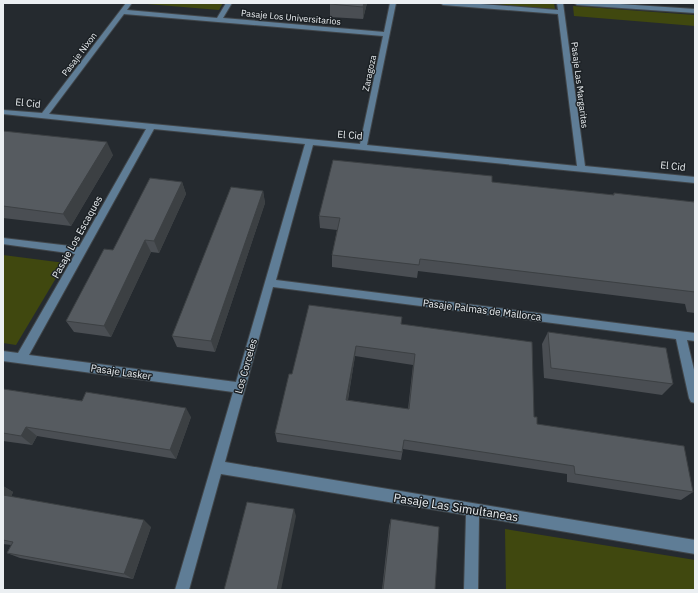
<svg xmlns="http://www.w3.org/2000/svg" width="698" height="593" viewBox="0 0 698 593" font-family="'IBM Plex Sans',sans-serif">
<rect width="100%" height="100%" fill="#252a2f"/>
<g fill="#40480f">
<path d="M135 3H223L219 10Z"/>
<path d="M481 3H554L555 9Z"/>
<path d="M573 6 695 15V26L574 16Z"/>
<path d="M3 255 65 263 16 345 3 343Z"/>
<path d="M505 529 695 560V590H506Z"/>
</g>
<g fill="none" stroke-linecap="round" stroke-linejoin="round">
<g stroke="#41464a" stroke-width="2">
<g id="minor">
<path d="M126 3H132L127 10 217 18 226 3H232L223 18 384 32 390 3H396L367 145 577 166 558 14 443 5 440 3H468L558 10 557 3H563L585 166 695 177V183L313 145 276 280 695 333V341L687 340 695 374V403L691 402 689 398 676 339 273 287 225 462 695 540V554L479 517 478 590H464L466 515 221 474 189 590H175L233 392 3 361V351L18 353 75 254 3 244V238L79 247 146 129 3 114V110L42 113ZM124 14 383 36 360 144 49 114ZM154 129 305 144 236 382 29 355Z"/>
<path d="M574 3H605L695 9V13L577 5Z"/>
</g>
</g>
<use href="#minor" fill="#5f7d96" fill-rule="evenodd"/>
</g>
<g fill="#4a4e53" fill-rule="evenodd">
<path d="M367 3 363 19 330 17V4Z"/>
<path d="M3 131 113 155 71 226 3 218Z"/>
<path d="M182 182 186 194 159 253 151 252 111 337 74 332 66 321 113 250Z"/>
<path d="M492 182 613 195 614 193 693 202 695 199V313L687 312 685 304 418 271 417 278 332 267V255L337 230 320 228 319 216Z"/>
<path d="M263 191 265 203 215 352 177 347 172 336Z"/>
<path d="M401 324 534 417 537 424 693 492 681 500 567 482V474L403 449 401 460 277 442 275 433 292 374ZM355 356 413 365 408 409 348 400Z"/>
<path d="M548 332 673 384 662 395 544 378 542 344Z"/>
<path d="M3 389 191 417 176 459 37 436 32 445 3 441Z"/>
<path d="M3 486 13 492 11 497 151 527 133 579 20 558 7 553 11 545 3 544Z"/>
<path d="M391 519 435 590H382L389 526Z"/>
</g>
<g fill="#3c4043">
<path d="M364 3H367L363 19V7Z"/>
<path d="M107 142 113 155 71 226 63 214Z"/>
<path d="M182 182 186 194 159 253 154 241Z"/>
<path d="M263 191 265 203 215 352 211 341Z"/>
<path d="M145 240 151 252 111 337 104 326Z"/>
<path d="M356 346 355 356 346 410V400Z"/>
<path d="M186 408 191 417 176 459 170 450Z"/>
<path d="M26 427 37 436 32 445 21 436Z"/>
<path d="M3 486 13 492 9 502 3 498Z"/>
<path d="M294 509 296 516 281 590H277Z"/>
<path d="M144 520 151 527 133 579 124 574Z"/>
</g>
<g fill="#565b60" stroke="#3c4043" fill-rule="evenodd">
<path d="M330 3H364L363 7 330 4Z"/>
<path d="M3 131 107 142 63 214 3 206Z"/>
<path d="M333 160 492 176V182L614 195V193L694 202 695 199V294V292L420 259 419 265 332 255 340 218 319 216Z"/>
<path d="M150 178 182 182 154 241 145 240 104 326 66 321 104 249 113 250Z"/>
<path d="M231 187 263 191 211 341 172 336Z"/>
<path d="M309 305 402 317 401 324 532 342 534 417H537V424L684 446 693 492 575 474 574 466 404 440 402 452 275 433 289 374H292ZM356 346 415 354 409 409 346 400Z"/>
<path d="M548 332 666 348 673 384 551 368Z"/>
<path d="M3 389 82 401 86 392 186 408 170 450 26 427 21 436 3 433Z"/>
<path d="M3 495 144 520 124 574 7 553 13 542 3 540Z"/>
<path d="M247 502 294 509 277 590H224Z"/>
<path d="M391 519 439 527 435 590H383Z"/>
</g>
<g text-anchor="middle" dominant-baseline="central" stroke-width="3" stroke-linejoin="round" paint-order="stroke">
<g font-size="9" fill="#ebeff2" stroke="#1c2125">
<text transform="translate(291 17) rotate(5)">Pasaje Los Universitarios</text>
<text transform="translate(79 54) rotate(-53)">Pasaje Nixon</text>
<text transform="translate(369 73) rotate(-78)">Zaragoza</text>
<text transform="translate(580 85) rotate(83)">Pasaje Las Margaritas</text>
</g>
<g font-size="10" fill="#ebeff2" stroke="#1c2125">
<text transform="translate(28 103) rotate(6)">El Cid</text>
<text transform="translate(350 135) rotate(5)">El Cid</text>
<text transform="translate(673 166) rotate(6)">El Cid</text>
<text transform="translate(77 237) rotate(-61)">Pasaje Los Escaques</text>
<text transform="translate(482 310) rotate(7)">Pasaje Palmas de Mallorca</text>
<text transform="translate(246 366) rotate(-74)">Los Corceles</text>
<text transform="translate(121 372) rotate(8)">Pasaje Lasker</text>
</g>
<g font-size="12" fill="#ebeff2" stroke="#1c2125">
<text transform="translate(456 507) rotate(9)">Pasaje Las Simultaneas</text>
</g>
</g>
<rect width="698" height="593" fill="none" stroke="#ebeff2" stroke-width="8"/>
</svg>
